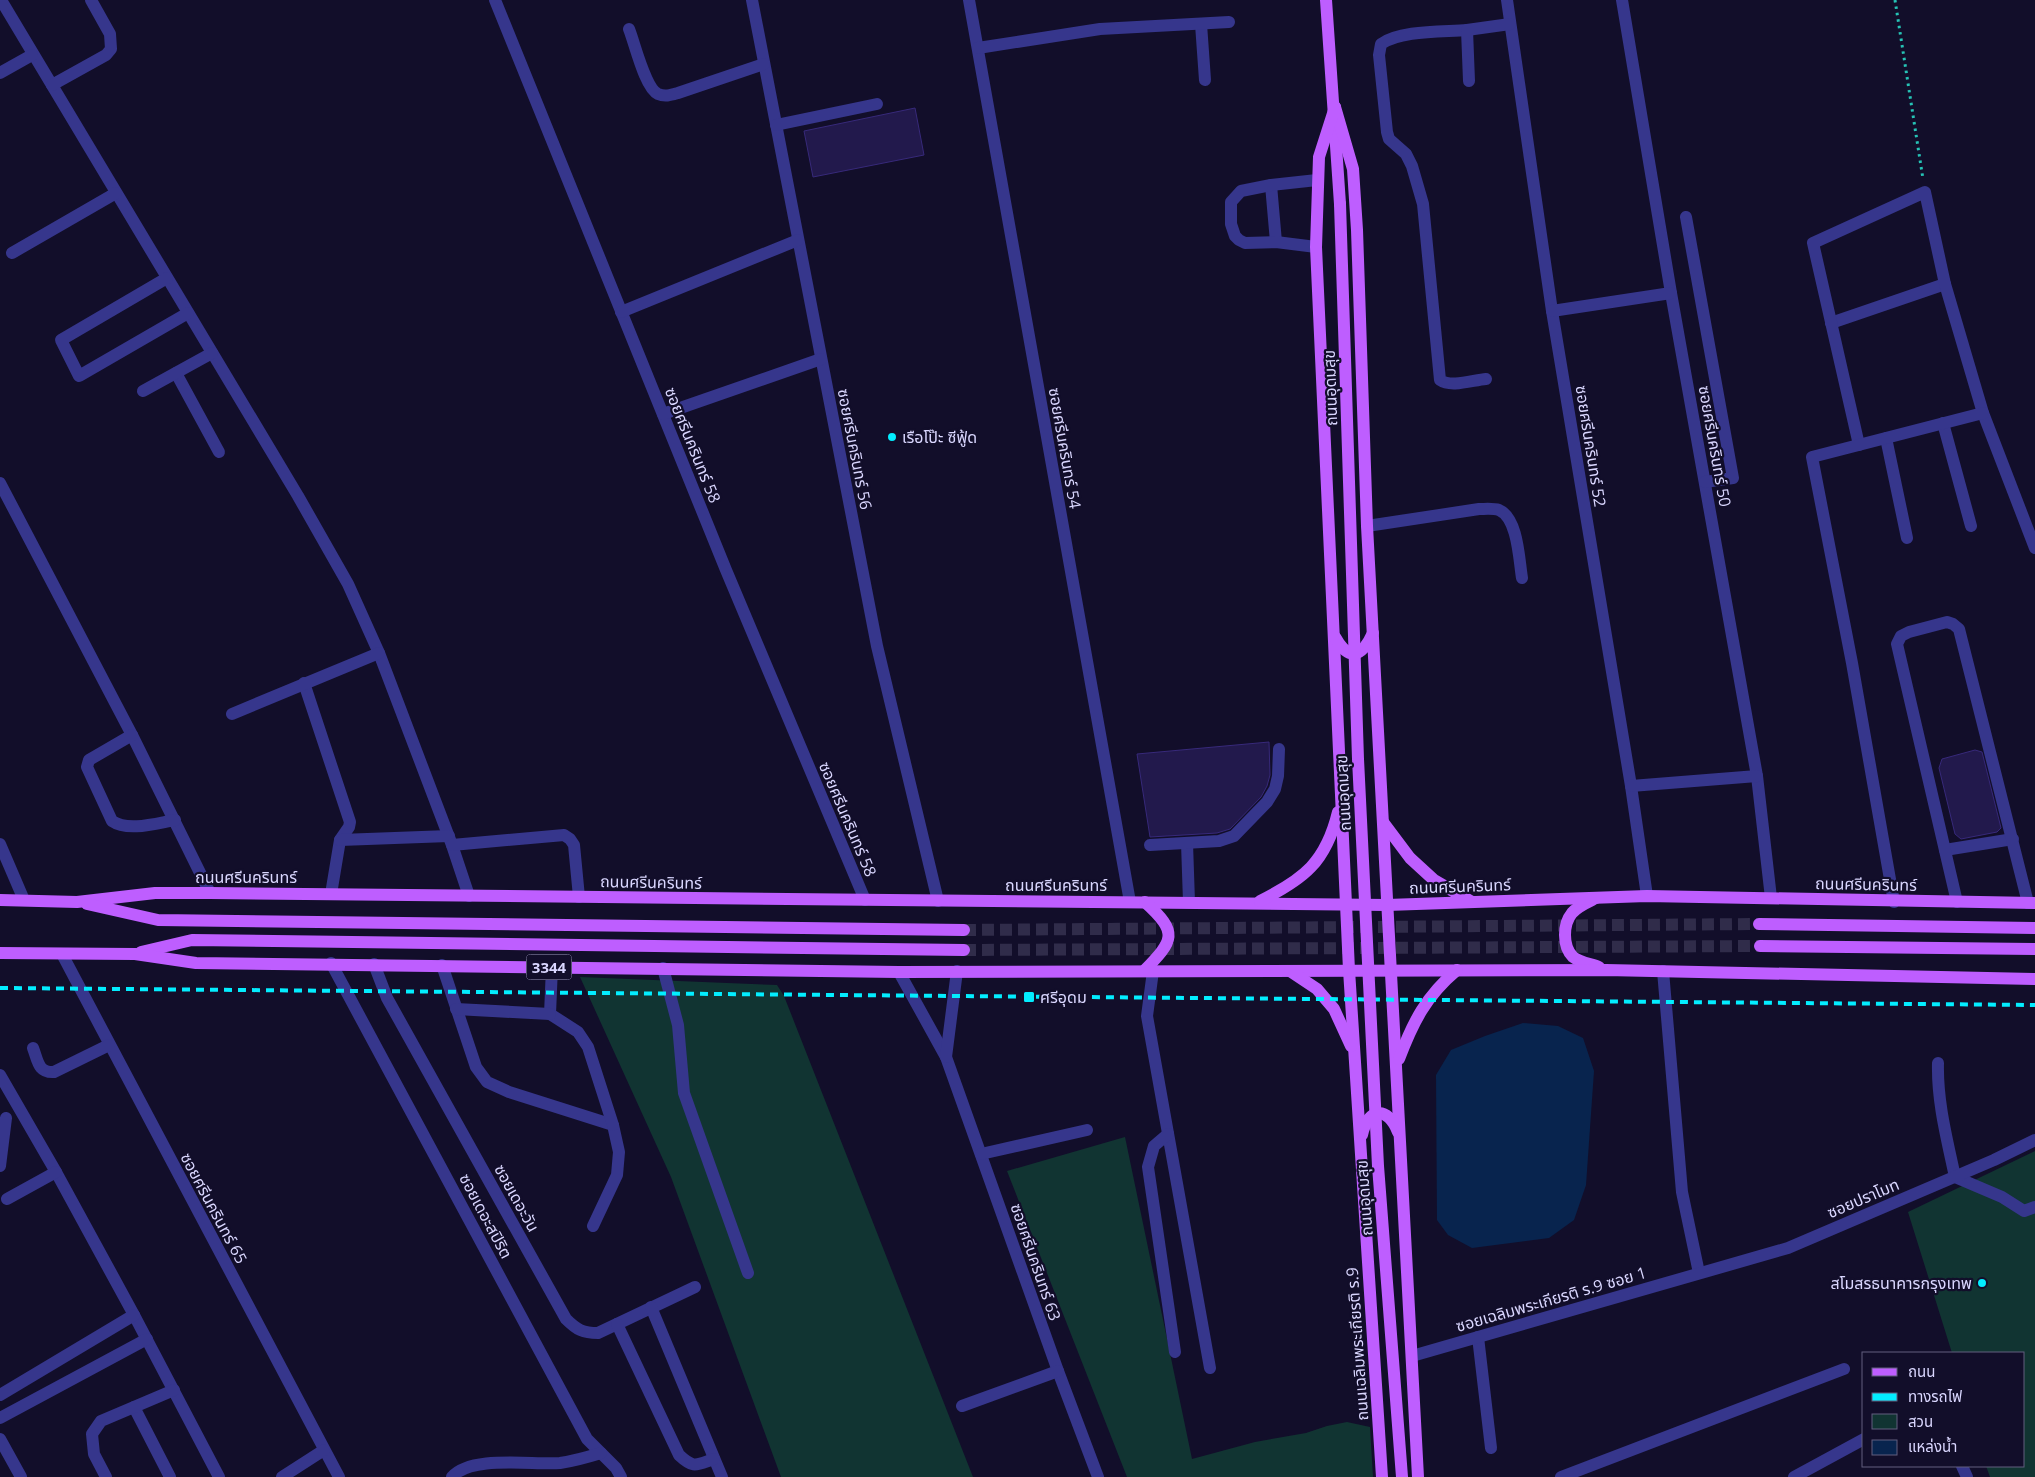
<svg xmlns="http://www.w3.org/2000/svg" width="2035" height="1477" viewBox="0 0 2035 1477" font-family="'Open Sans','Noto Sans Thai',sans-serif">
<rect width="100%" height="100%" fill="#120e2a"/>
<g fill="#113432">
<path d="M580 977 777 985 784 996 973 1477H781L671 1177Z"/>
<path d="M1125 1137 1192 1459 1255 1442 1306 1433 1327 1426 1347 1422 1370 1427 1373 1477H1127L1007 1171Z"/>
<path d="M2035 1151V1477H1990L1986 1466H2024V1353H1952L1908 1212Z"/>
</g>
<path fill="#08244e" d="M1523 1023 1558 1026 1583 1038 1594 1071 1586 1185 1574 1220 1549 1238 1472 1248 1448 1235 1437 1220 1436 1075 1451 1050 1485 1036Z"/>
<g fill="#22194c" stroke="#37297a">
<path d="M915 108 924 155 813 177 804 131Z"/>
<path d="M1269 742 1270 775 1267 786 1261 797 1230 829 1217 833 1150 837 1137 754Z"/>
<path d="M1975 750 1982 752 2001 828 1997 832 1961 839 1955 834 1939 768 1942 759Z"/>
</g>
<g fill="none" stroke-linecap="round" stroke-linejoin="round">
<g stroke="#302c4a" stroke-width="12" stroke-dasharray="12 6" stroke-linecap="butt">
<path d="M964 930 1759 924"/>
<path d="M964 950 1760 946"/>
</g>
<path stroke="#26c3b5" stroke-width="3" stroke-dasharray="2.5 4" stroke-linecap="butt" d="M1895 0 1923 179"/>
<g stroke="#36368c" stroke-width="12">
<path d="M1 0 298 496 348 584 379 653 452 845 469 896"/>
<path d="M495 0 726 570 865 900"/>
<path d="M752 0 877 646 938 901"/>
<path d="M969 0 1130 902"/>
<path d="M1507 0 1552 311 1631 786 1647 896"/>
<path d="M1622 0 1671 293 1757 776 1771 898"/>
<path d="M1201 24 1205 80"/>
<path d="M629 29C635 44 645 88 658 94 665 97 671 95 678 93L764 64"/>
<path d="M1467 30C1443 32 1400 30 1381 44L1379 55 1387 132 1389 139 1406 154 1412 166 1423 204 1440 380C1451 388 1473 380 1486 379"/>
<path d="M978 48 1100 29 1229 22"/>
<path d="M0 73 32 55"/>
<path d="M1469 81 1467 30 1510 24"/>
<path d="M52 85 106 55 111 49 110 34 91 0"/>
<path d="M776 125 877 104"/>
<path d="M1271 185 1276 242"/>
<path d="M1686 217 1733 478 1705 482"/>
<path d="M1316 247 1276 242 1245 243 1239 240 1235 236 1231 224V202L1241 191 1271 185 1317 180"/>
<path d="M12 253 116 193"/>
<path d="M167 278 61 340 79 376 188 313"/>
<path d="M1552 311 1671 293"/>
<path d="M621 312 798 240"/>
<path d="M1831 323 1945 284"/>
<path d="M176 373 219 452"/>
<path d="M143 391 212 353"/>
<path d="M663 414 821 359"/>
<path d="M1943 423 1971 526"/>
<path d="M1886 438 1907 538"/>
<path d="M1859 445 1813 243 1925 192 1945 284 1983 413 2035 548"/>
<path d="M0 483 132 735 210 893"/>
<path d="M1367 526 1479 509C1485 509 1493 508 1499 510 1518 518 1519 560 1522 578"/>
<path d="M304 683 350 822 349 827 340 840 331 894"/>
<path d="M232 714 379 653"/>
<path d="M132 735 89 760 87 767 112 821C128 832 157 823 175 820"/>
<path d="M1631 786 1757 776"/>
<path d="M340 840 449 836"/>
<path d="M1187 843 1189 902"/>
<path d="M0 844 24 900"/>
<path d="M452 845 564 835 570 839 574 845 579 897"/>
<path d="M1150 845 1219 841 1234 836 1267 802 1275 789 1278 776 1279 749"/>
<path d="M1945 850 2013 839"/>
<path d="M1894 902 1852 663 1812 457 1983 413"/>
<path d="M1957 902 1897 644 1901 636 1909 632 1947 622 1953 624 1959 629 2028 903"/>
<path d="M62 954 339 1477"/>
<path d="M331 963 587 1439 616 1468 621 1477"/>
<path d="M374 964 387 998 566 1319C577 1330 583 1333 598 1333L695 1287"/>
<path d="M442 965 476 1067 487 1082 509 1092 613 1125 619 1152 617 1175 593 1226"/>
<path d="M552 967 550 1014 578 1032 588 1047 613 1125"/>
<path d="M663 968 678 1025 684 1093 748 1273"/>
<path d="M1153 971 1147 1016 1210 1368"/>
<path d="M1663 971 1682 1192 1699 1273"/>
<path d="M899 972 946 1057 1058 1371 1098 1477"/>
<path d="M456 1009 550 1014"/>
<path d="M33 1048C38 1061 38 1073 54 1072L109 1045"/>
<path d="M946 1057 957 971"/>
<path d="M1938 1063C1937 1102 1947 1139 1955 1177L2002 1197 2024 1211 2035 1207"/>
<path d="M0 1075 56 1172 134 1315 219 1477"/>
<path d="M1168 1134 1154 1146 1148 1167 1175 1352"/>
<path d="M981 1154 1087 1130"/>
<path d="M0 1166 6 1118"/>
<path d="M7 1199 56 1172"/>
<path d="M651 1307 722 1477"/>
<path d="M617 1324 679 1455C694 1469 696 1465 714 1459"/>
<path d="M1478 1337 1491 1448"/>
<path d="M1412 1356 1788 1248 1994 1160 2035 1140"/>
<path d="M0 1395 134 1315"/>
<path d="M962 1406 1058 1371"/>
<path d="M134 1407 170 1477"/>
<path d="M0 1418 147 1339"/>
<path d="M0 1439 21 1477"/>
<path d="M1962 1466 1967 1477"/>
<path d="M106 1477 94 1454 92 1434 101 1421 174 1390"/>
<path d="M282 1477 324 1450"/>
<path d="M452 1477C471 1455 532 1465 560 1463 574 1461 588 1457 601 1453"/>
<path d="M1561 1477 1844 1369"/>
<path d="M1794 1477 1864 1439"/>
</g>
<g stroke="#be5eff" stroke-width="12">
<path d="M1326 0 1340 204"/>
<path d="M1335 107 1353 169 1357 230 1367 526 1418 1477"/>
<path d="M1335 107 1319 157 1316 247 1349 970 1382 1477"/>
<path d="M1335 637C1349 662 1362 657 1373 633"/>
<path d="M1383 822 1410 858 1434 880 1472 902"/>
<path d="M1596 898C1588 902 1578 906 1572 913 1563 924 1562 946 1573 957 1579 962 1591 964 1599 967"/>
<path d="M0 900 77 902 155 893H210L1387 905 1647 896 2035 903"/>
<path d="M1260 901C1304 879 1326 862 1338 812"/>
<path d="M87 904 158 920 964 930"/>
<path d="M1759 924 2035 928"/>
<path d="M1760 946 2035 949"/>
<path d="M141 952 192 940 964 950"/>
<path d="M0 953 135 954 196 963 899 972 1606 970 2035 979"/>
<path d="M1144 971C1174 940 1179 933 1145 902"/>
<path d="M1290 971 1317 989 1334 1009 1351 1046"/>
<path d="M1399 1059C1413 1022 1426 996 1457 970"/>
<path d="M1362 1135C1368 1107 1388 1106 1398 1132"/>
</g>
<path stroke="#03edff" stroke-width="4" stroke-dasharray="8 6" stroke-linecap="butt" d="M0 988 2035 1005"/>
<path stroke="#be5eff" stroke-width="12" d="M1340 204 1358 759 1378 1166 1402 1477"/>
</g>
<g fill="#03edff" stroke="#120e2a" stroke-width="2">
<circle cx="892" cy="437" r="5"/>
<rect x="1023" y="991" width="12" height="12" rx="2.5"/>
<circle cx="1982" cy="1283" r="5"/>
</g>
<g text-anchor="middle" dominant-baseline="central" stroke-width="4.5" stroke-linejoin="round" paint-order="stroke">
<rect fill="#120e2a" stroke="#9e9bbf" stroke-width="1" x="526.5" y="954.5" width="45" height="25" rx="4"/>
<g font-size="15" font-weight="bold" fill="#dad7ff">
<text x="549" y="967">3344</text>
</g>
<g font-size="16" fill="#dad7ff" stroke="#120e2a">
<text transform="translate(1330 388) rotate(-92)">ถนนอุดมสุข</text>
<text transform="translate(693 445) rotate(68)">ซอยศรีนครินทร์ 58</text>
<text transform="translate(1591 446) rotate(81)">ซอยศรีนครินทร์ 52</text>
<text transform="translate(1715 446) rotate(80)">ซอยศรีนครินทร์ 50</text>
<text transform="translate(1065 448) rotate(80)">ซอยศรีนครินทร์ 54</text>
<text transform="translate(855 449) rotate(79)">ซอยศรีนครินทร์ 56</text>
<text transform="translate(1343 793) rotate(-93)">ถนนอุดมสุข</text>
<text transform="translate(848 819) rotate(67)">ซอยศรีนครินทร์ 58</text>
<text x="246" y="877">ถนนศรีนครินทร์</text>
<text transform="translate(651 882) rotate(1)">ถนนศรีนครินทร์</text>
<text transform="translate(1866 884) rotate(1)">ถนนศรีนครินทร์</text>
<text x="1056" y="885">ถนนศรีนครินทร์</text>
<text transform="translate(1460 886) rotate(-2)">ถนนศรีนครินทร์</text>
<text transform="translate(517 1198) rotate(61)">ซอยเดอะวัน</text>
<text transform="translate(1364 1198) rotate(-94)">ถนนอุดมสุข</text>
<text transform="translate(1863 1198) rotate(-23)">ซอยปราโมท</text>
<text transform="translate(214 1208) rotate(62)">ซอยศรีนครินทร์ 65</text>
<text transform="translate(486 1216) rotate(62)">ซอยเดอะสปิริต</text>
<text transform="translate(1036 1262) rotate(71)">ซอยศรีนครินทร์ 63</text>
<text transform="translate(1551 1299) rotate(-16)">ซอยเฉลิมพระเกียรติ ร.9 ซอย 1</text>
<text transform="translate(1357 1344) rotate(-94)">ถนนเฉลิมพระเกียรติ ร.9</text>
</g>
<g font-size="16" fill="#dad7ff" stroke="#120e2a" text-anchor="start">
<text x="902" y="437">เรือโป๊ะ ซีฟู้ด</text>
<text x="1040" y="997">ศรีอุดม</text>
<text x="1972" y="1283" text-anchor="end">สโมสรธนาคารกรุงเทพ</text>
</g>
</g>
<rect x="1862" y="1352" width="162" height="115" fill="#120e2a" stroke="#625e7f"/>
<rect x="1872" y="1368" width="25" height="8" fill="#be5eff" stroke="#625e7f"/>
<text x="1908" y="1377" font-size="15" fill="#dad7ff">ถนน</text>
<rect x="1872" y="1393" width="25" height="8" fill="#03edff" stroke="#625e7f"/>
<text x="1908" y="1402" font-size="15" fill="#dad7ff">ทางรถไฟ</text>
<rect x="1872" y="1414" width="25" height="15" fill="#113432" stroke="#625e7f"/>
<text x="1908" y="1427" font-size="15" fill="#dad7ff">สวน</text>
<rect x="1872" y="1440" width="25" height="15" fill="#08244e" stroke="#625e7f"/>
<text x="1908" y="1452" font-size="15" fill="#dad7ff">แหล่งน้ำ</text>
</svg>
